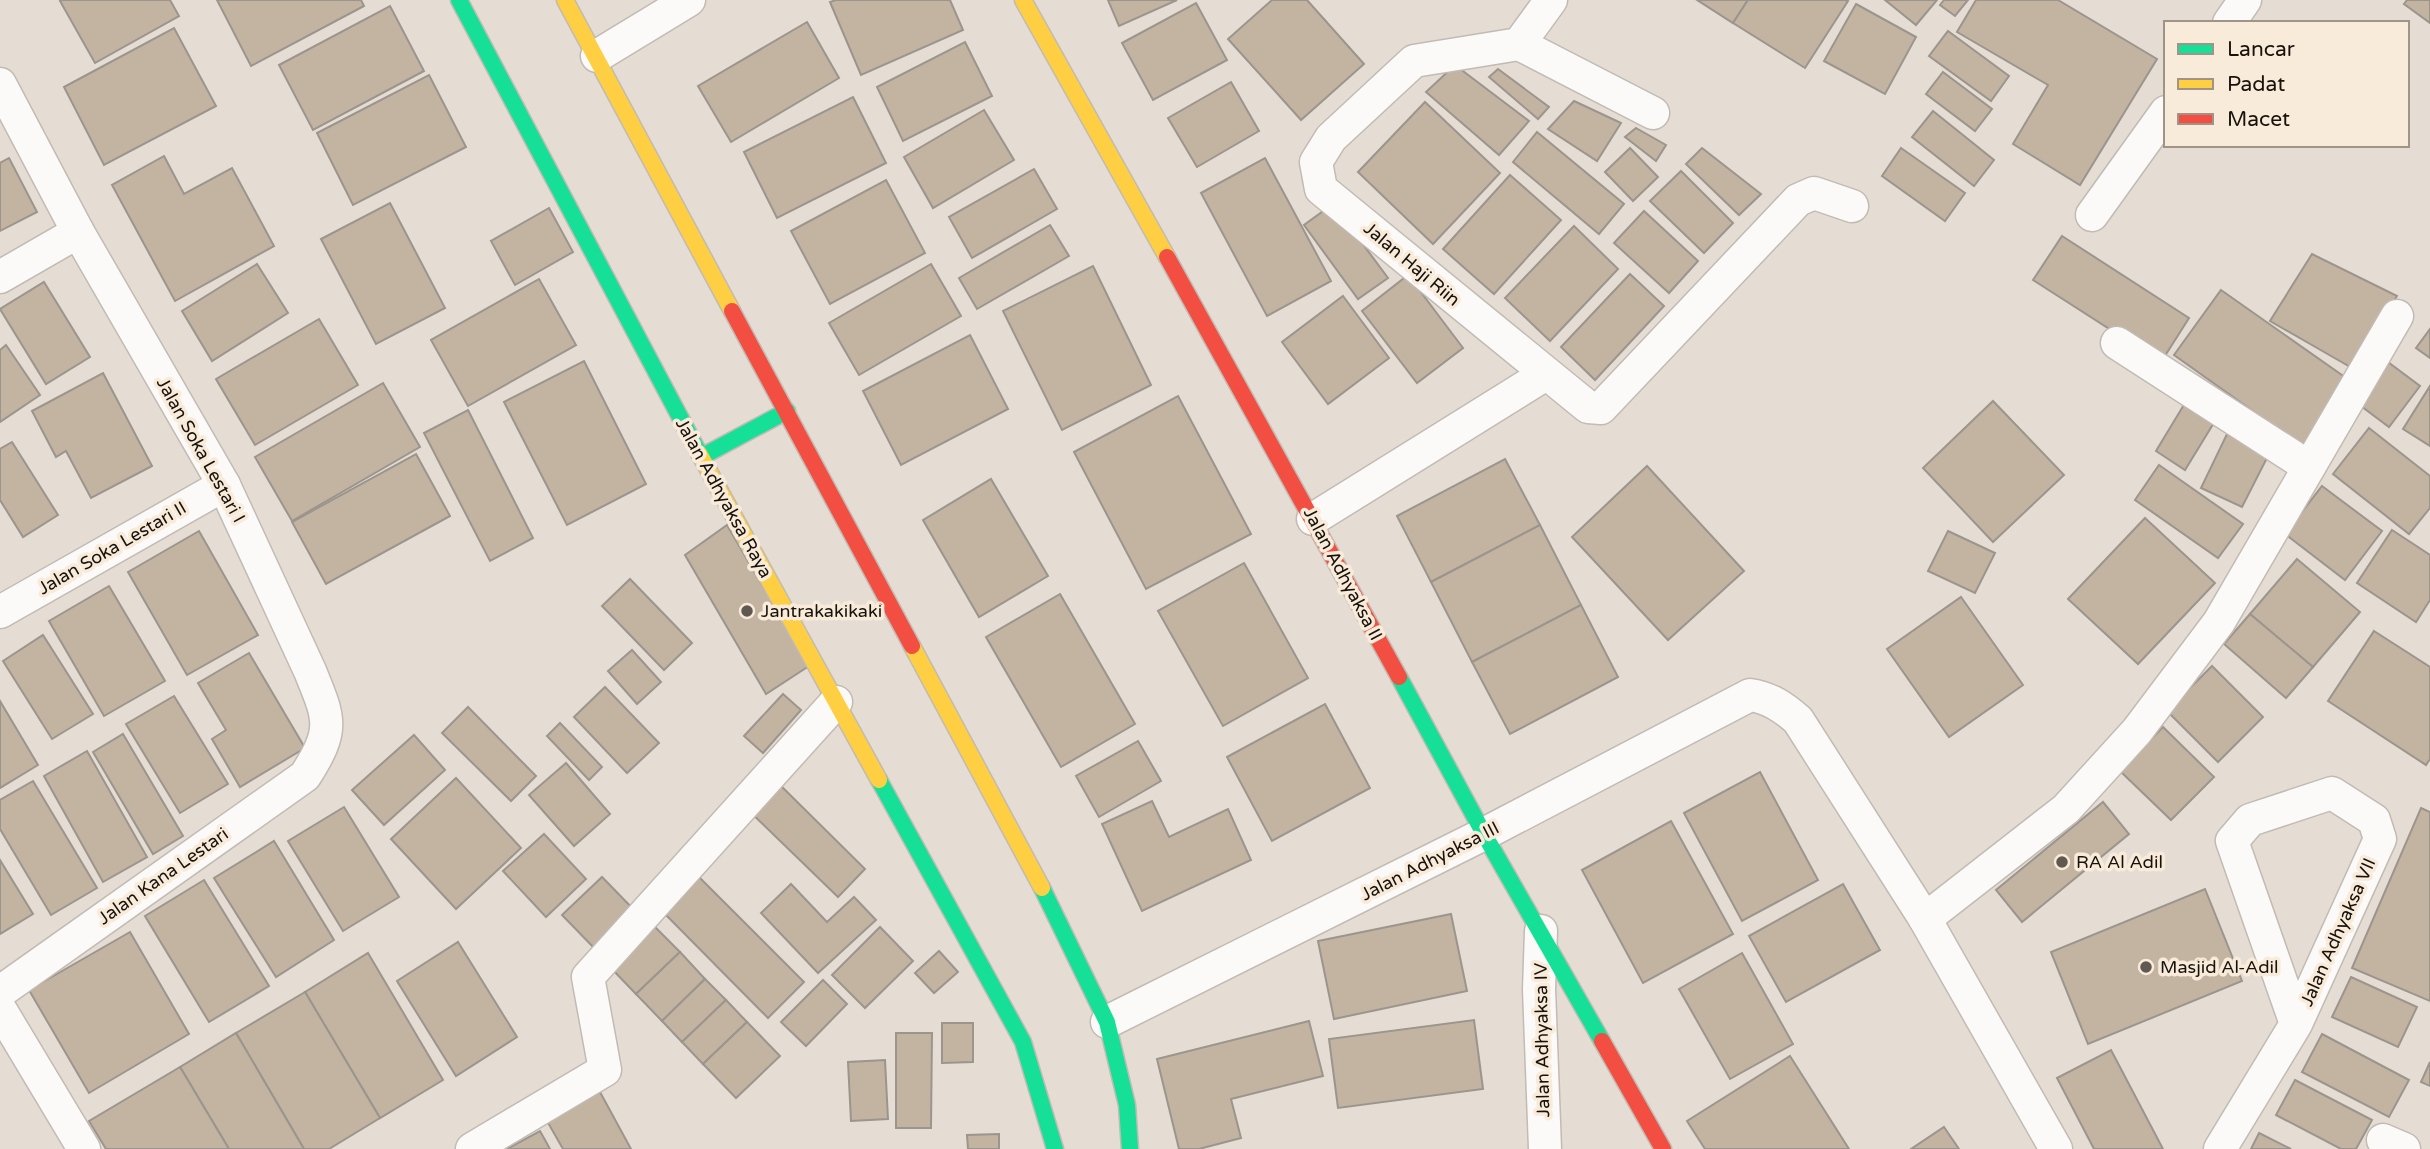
<svg xmlns="http://www.w3.org/2000/svg" width="2430" height="1149" viewBox="0 0 2430 1149" font-family="'Varela Round',sans-serif">
<rect width="100%" height="100%" fill="#e5ddd3"/>
<g fill="#c2b4a0" stroke="#9b958e" stroke-width="2">
<path d="M62 0H170L179 16 95 63 60 1Z"/>
<path d="M217 0H361L364 6 251 66Z"/>
<path d="M836 0H950L963 30 861 75 830 2Z"/>
<path d="M1108 0H1177L1119 26Z"/>
<path d="M1272 0H1307L1364 64 1301 120 1228 39Z"/>
<path d="M1697 0H1748L1733 23Z"/>
<path d="M1748 0H1845L1848 1 1805 68 1733 23Z"/>
<path d="M1885 0H1937L1916 25Z"/>
<path d="M1944 0H1968L1955 16 1940 5Z"/>
<path d="M1976 0H2058L2157 59 2080 185 2013 144 2048 85 1957 32Z"/>
<path d="M2407 0H2430V23L2404 4Z"/>
<path d="M1196 3 1227 60 1153 100 1122 43Z"/>
<path d="M1856 4 1916 37 1885 94 1824 61Z"/>
<path d="M390 6 424 71 313 130 279 65Z"/>
<path d="M807 22 839 78 731 142 698 86Z"/>
<path d="M174 28 216 106 104 165 64 87Z"/>
<path d="M1948 31 2009 76 1991 101 1929 56Z"/>
<path d="M965 42 992 96 903 141 877 87Z"/>
<path d="M1455 65 1529 121 1499 155 1426 92Z"/>
<path d="M1498 69 1549 107 1538 119 1489 77Z"/>
<path d="M1943 72 1992 109 1975 131 1926 94Z"/>
<path d="M429 75 466 147 353 205 317 133Z"/>
<path d="M1231 82 1259 131 1197 167 1168 118Z"/>
<path d="M853 97 886 163 777 218 744 152Z"/>
<path d="M1574 101 1621 123 1597 161 1548 129Z"/>
<path d="M1425 102 1500 173 1433 244 1358 172Z"/>
<path d="M984 110 1014 160 933 208 904 157Z"/>
<path d="M1933 111 1994 160 1974 186 1912 137Z"/>
<path d="M1636 128 1666 145 1656 161 1625 137Z"/>
<path d="M1537 132 1624 204 1599 234 1513 162Z"/>
<path d="M1630 148 1658 177 1633 201 1605 172Z"/>
<path d="M1702 148 1761 194 1739 215 1686 164Z"/>
<path d="M1901 148 1965 193 1945 221 1882 176Z"/>
<path d="M164 156 184 194 232 168 274 246 175 301 112 185Z"/>
<path d="M9 158 37 212 0 231V163Z"/>
<path d="M1265 158 1331 281 1267 316 1201 193Z"/>
<path d="M1034 169 1057 209 972 258 949 217Z"/>
<path d="M1681 171 1733 223 1704 253 1650 201Z"/>
<path d="M1510 175 1561 220 1494 294 1443 249Z"/>
<path d="M886 180 925 253 830 304 791 231Z"/>
<path d="M390 203 445 308 376 344 321 239Z"/>
<path d="M1333 204 1388 278 1358 299 1304 225Z"/>
<path d="M549 208 573 252 515 285 491 241Z"/>
<path d="M1644 211 1698 261 1669 293 1614 243Z"/>
<path d="M1050 225 1069 256 977 309 959 278Z"/>
<path d="M1574 226 1618 269 1550 341 1505 298Z"/>
<path d="M2062 236 2189 318 2161 362 2033 280Z"/>
<path d="M2312 254 2397 296 2352 368 2270 321Z"/>
<path d="M257 264 288 313 212 361 182 311Z"/>
<path d="M931 264 961 316 859 375 829 323Z"/>
<path d="M1093 266 1151 385 1062 430 1003 311Z"/>
<path d="M1630 274 1664 306 1595 380 1561 347Z"/>
<path d="M1408 275 1463 348 1417 383 1362 311Z"/>
<path d="M539 279 576 345 468 406 431 340Z"/>
<path d="M44 282 90 357 46 384 0 309Z"/>
<path d="M2221 290 2349 380 2302 446 2174 355Z"/>
<path d="M1343 296 1389 358 1328 404 1282 342Z"/>
<path d="M319 319 358 385 255 445 216 379Z"/>
<path d="M2430 329V358L2416 348Z"/>
<path d="M970 335 1008 409 901 465 863 391Z"/>
<path d="M6 345 40 395 0 422V350Z"/>
<path d="M584 361 646 484 567 525 504 402Z"/>
<path d="M2388 362 2420 386 2389 427 2357 403Z"/>
<path d="M103 373 152 466 91 498 66 451 56 457 32 411Z"/>
<path d="M383 383 420 447 292 521 255 457Z"/>
<path d="M2430 386V446L2403 429Z"/>
<path d="M1178 396 1251 534 1146 589 1074 452Z"/>
<path d="M1993 401 2064 475 1993 542 1923 468Z"/>
<path d="M2185 403 2215 421 2185 470 2156 451Z"/>
<path d="M468 410 533 538 490 561 424 433Z"/>
<path d="M2369 428 2430 476V508L2409 534 2333 474Z"/>
<path d="M2227 434 2269 454 2242 507 2201 488Z"/>
<path d="M12 442 58 515 23 537 0 500V449Z"/>
<path d="M416 454 450 516 326 584 292 522Z"/>
<path d="M1505 459 1540 525 1431 582 1397 516Z"/>
<path d="M2159 465 2243 524 2218 558 2135 500Z"/>
<path d="M1647 466 1744 571 1668 640 1572 537Z"/>
<path d="M991 479 1048 576 979 617 923 520Z"/>
<path d="M2322 486 2382 531 2345 580 2285 534Z"/>
<path d="M2145 518 2215 583 2138 664 2068 599Z"/>
<path d="M727 525 809 666 766 694 685 555Z"/>
<path d="M1540 525 1581 605 1472 662 1431 582Z"/>
<path d="M2392 530 2430 555V600L2416 622 2357 583Z"/>
<path d="M199 531 258 635 187 675 128 572Z"/>
<path d="M1948 531 1995 553 1975 593 1928 571Z"/>
<path d="M2297 559 2360 612 2313 667 2250 614Z"/>
<path d="M1244 563 1308 678 1223 726 1158 611Z"/>
<path d="M630 579 692 643 664 670 602 606Z"/>
<path d="M109 586 165 681 104 716 49 621Z"/>
<path d="M1060 594 1135 724 1061 767 986 637Z"/>
<path d="M1961 597 2023 685 1949 737 1887 649Z"/>
<path d="M1581 605 1618 677 1510 734 1472 662Z"/>
<path d="M2250 614 2313 667 2286 698 2224 644Z"/>
<path d="M2374 631 2430 667V759L2426 765 2328 701Z"/>
<path d="M43 635 93 714 52 739 3 661Z"/>
<path d="M632 650 661 682 637 704 608 671Z"/>
<path d="M249 653 305 748 240 787 212 739 226 730 198 683Z"/>
<path d="M2212 666 2263 717 2218 762 2167 711Z"/>
<path d="M605 687 659 743 627 773 574 717Z"/>
<path d="M783 694 801 710 763 753 744 736Z"/>
<path d="M174 696 228 784 180 813 126 724Z"/>
<path d="M0 701 38 765 0 788Z"/>
<path d="M1325 704 1370 788 1272 841 1227 757Z"/>
<path d="M468 707 536 776 511 801 442 733Z"/>
<path d="M560 723 602 767 589 780 547 736Z"/>
<path d="M2163 727 2214 777 2171 820 2120 771Z"/>
<path d="M123 734 183 836 153 854 93 752Z"/>
<path d="M414 735 445 770 384 825 352 790Z"/>
<path d="M1138 741 1161 781 1099 817 1076 776Z"/>
<path d="M87 751 147 857 103 882 44 776Z"/>
<path d="M566 763 610 814 574 846 529 795Z"/>
<path d="M1760 772 1818 880 1742 921 1684 813Z"/>
<path d="M772 777 865 869 838 897 744 806Z"/>
<path d="M456 778 521 848 456 909 391 839Z"/>
<path d="M33 781 97 888 51 915 0 829V800Z"/>
<path d="M1152 801 1169 837 1228 809 1251 860 1142 911 1102 824Z"/>
<path d="M2103 802 2129 834 2022 922 1996 890Z"/>
<path d="M344 807 399 897 343 931 288 841Z"/>
<path d="M2421 808 2430 812V1001L2352 968Z"/>
<path d="M1671 821 1733 934 1643 983 1582 870Z"/>
<path d="M544 834 586 879 546 917 503 871Z"/>
<path d="M274 841 334 940 276 977 214 878Z"/>
<path d="M0 860 33 914 0 934Z"/>
<path d="M697 875 804 982 768 1018 661 910Z"/>
<path d="M602 877 640 916 600 954 562 915Z"/>
<path d="M204 880 269 986 209 1022 145 916Z"/>
<path d="M791 884 827 922 854 897 876 920 818 973 761 913Z"/>
<path d="M1843 884 1880 950 1786 1002 1749 936Z"/>
<path d="M2205 889 2242 981 2088 1044 2051 952Z"/>
<path d="M1451 914 1467 991 1334 1019 1318 941Z"/>
<path d="M651 923 680 952 636 994 608 965Z"/>
<path d="M880 927 913 961 865 1008 832 975Z"/>
<path d="M130 932 189 1034 89 1093 29 990Z"/>
<path d="M458 942 517 1037 456 1076 397 981Z"/>
<path d="M939 951 958 972 934 993 915 973Z"/>
<path d="M680 952 705 979 662 1021 636 994Z"/>
<path d="M368 953 443 1080 380 1118 305 992Z"/>
<path d="M1742 953 1793 1044 1730 1079 1679 989Z"/>
<path d="M2351 977 2417 1007 2398 1047 2332 1017Z"/>
<path d="M705 979 726 1000 682 1042 662 1021Z"/>
<path d="M823 980 847 1004 806 1046 781 1022Z"/>
<path d="M305 992 380 1118 329 1149H304L236 1033Z"/>
<path d="M726 1000 747 1022 703 1064 682 1042Z"/>
<path d="M1474 1020 1483 1089 1338 1108 1329 1039Z"/>
<path d="M1309 1021 1323 1076 1231 1099 1241 1138 1199 1149H1179L1157 1059Z"/>
<path d="M747 1022 780 1056 736 1098 703 1064Z"/>
<path d="M942 1023H973V1062L942 1063Z"/>
<path d="M236 1033 304 1149H229L180 1067Z"/>
<path d="M896 1033H932L931 1128H896Z"/>
<path d="M2322 1034 2409 1080 2389 1117 2302 1072Z"/>
<path d="M2111 1050 2163 1149H2094L2057 1078Z"/>
<path d="M1790 1056 1849 1149H1705L1687 1121Z"/>
<path d="M885 1060 888 1119 851 1121 848 1062Z"/>
<path d="M2430 1062V1086L2421 1082Z"/>
<path d="M180 1067 229 1149H106L89 1121Z"/>
<path d="M2295 1080 2372 1120 2356 1149H2341L2276 1115Z"/>
<path d="M600 1092 631 1149H563L547 1121Z"/>
<path d="M1944 1127 1959 1149H1911Z"/>
<path d="M540 1131 550 1149H507Z"/>
<path d="M2259 1133 2291 1149H2251Z"/>
<path d="M999 1134V1149H968L967 1135Z"/>
</g>
<g fill="none" stroke-linecap="round" stroke-linejoin="round">
<g stroke="#c1bbb3" stroke-width="35">
<g id="street">
<path d="M1551 0 1519 44 1414 61 1331 138 1316 162 1321 189 1588 407 1601 408 1798 200 1814 193 1852 206"/>
<path d="M2229 23 2245 0"/>
<path d="M1519 44 1653 113"/>
<path d="M597 56 689 0"/>
<path d="M0 84 78 232 224 485 310 671C330 720 335 729 305 776L0 992"/>
<path d="M2092 215 2166 112"/>
<path d="M0 277 78 232"/>
<path d="M2117 343 2309 467"/>
<path d="M1313 519 1546 374"/>
<path d="M0 612 224 485"/>
<path d="M1925 919 2066 809 2137 731 2219 622 2397 316"/>
<path d="M1541 931 1539 989 1545 1149"/>
<path d="M0 1009 84 1149"/>
<path d="M1107 1022 1484 834 1750 695C1770 698 1783 707 1798 720L1925 919 2056 1149"/>
<path d="M2383 1140 2404 1149"/>
<path d="M472 1149 605 1070 588 977 836 702"/>
<path d="M2220 1149 2296 1024 2380 839 2374 820 2332 793 2250 820 2232 841 2296 1024"/>
</g>
</g>
<g stroke="#c1bbb3" stroke-width="19">
<g id="fast">
<path d="M459 0 699 453"/>
<path d="M701 457 787 411"/>
<path d="M1399 677 1484 834 1602 1041"/>
<path d="M879 780 1023 1042 1055 1149"/>
<path d="M1042 888 1107 1022 1127 1105 1130 1149"/>
</g>
</g>
<g stroke="#c1bbb3" stroke-width="19">
<g id="slow">
<path d="M565 0 732 311"/>
<path d="M1023 0 1167 257"/>
<path d="M699 453 879 780"/>
<path d="M912 646 1042 888"/>
</g>
</g>
<g stroke="#c1bbb3" stroke-width="19">
<g id="jam">
<path d="M1167 257 1399 677"/>
<path d="M732 311 912 646"/>
<path d="M1602 1041 1663 1149"/>
</g>
</g>
<use href="#street" stroke="#fbfaf8" stroke-width="32"/>
<use href="#fast" stroke="#16e098" stroke-width="16"/>
<use href="#slow" stroke="#ffcf43" stroke-width="16"/>
<use href="#jam" stroke="#f24e42" stroke-width="16"/>
</g>
<g fill="#5f5952" stroke="#f9ebd9" stroke-width="2.5">
<circle cx="747" cy="611" r="7"/>
<circle cx="2062" cy="862" r="7"/>
<circle cx="2146" cy="967" r="7"/>
</g>
<g text-anchor="middle" dominant-baseline="central" stroke-width="7" stroke-linejoin="round" paint-order="stroke">
<g font-size="18" fill="#17120c" stroke="#f9ebd9">
<text transform="translate(1412 264) rotate(40)">Jalan Haji Riin</text>
<text transform="translate(201 450) rotate(61)">Jalan Soka Lestari I</text>
<text transform="translate(724 498) rotate(61)">Jalan Adhyaksa Raya</text>
<text transform="translate(112 548) rotate(-30)">Jalan Soka Lestari II</text>
<text transform="translate(1343 574) rotate(62)">Jalan Adhyaksa II</text>
<text transform="translate(1430 861) rotate(-27)">Jalan Adhyaksa III</text>
<text transform="translate(163 876) rotate(-35)">Jalan Kana Lestari</text>
<text transform="translate(2338 932) rotate(-66)">Jalan Adhyaksa VII</text>
<text transform="translate(1542 1040) rotate(-91)">Jalan Adhyaksa IV</text>
</g>
<g font-size="18" fill="#17120c" stroke="#f9ebd9" text-anchor="start">
<text x="761" y="611">Jantrakakikaki</text>
<text x="2076" y="862">RA Al Adil</text>
<text x="2160" y="967">Masjid Al-Adil</text>
</g>
</g>
<rect x="2164" y="21" width="245" height="126" fill="#f9ebd9" stroke="#9f9487" stroke-width="2"/>
<rect x="2178" y="44" width="35" height="10" fill="#16e098" stroke="#9f9487" stroke-width="2"/>
<text x="2227" y="56" font-size="21" fill="#17120c">Lancar</text>
<rect x="2178" y="79" width="35" height="10" fill="#ffcf43" stroke="#9f9487" stroke-width="2"/>
<text x="2227" y="91" font-size="21" fill="#17120c">Padat</text>
<rect x="2178" y="114" width="35" height="10" fill="#f24e42" stroke="#9f9487" stroke-width="2"/>
<text x="2227" y="126" font-size="21" fill="#17120c">Macet</text>
</svg>
